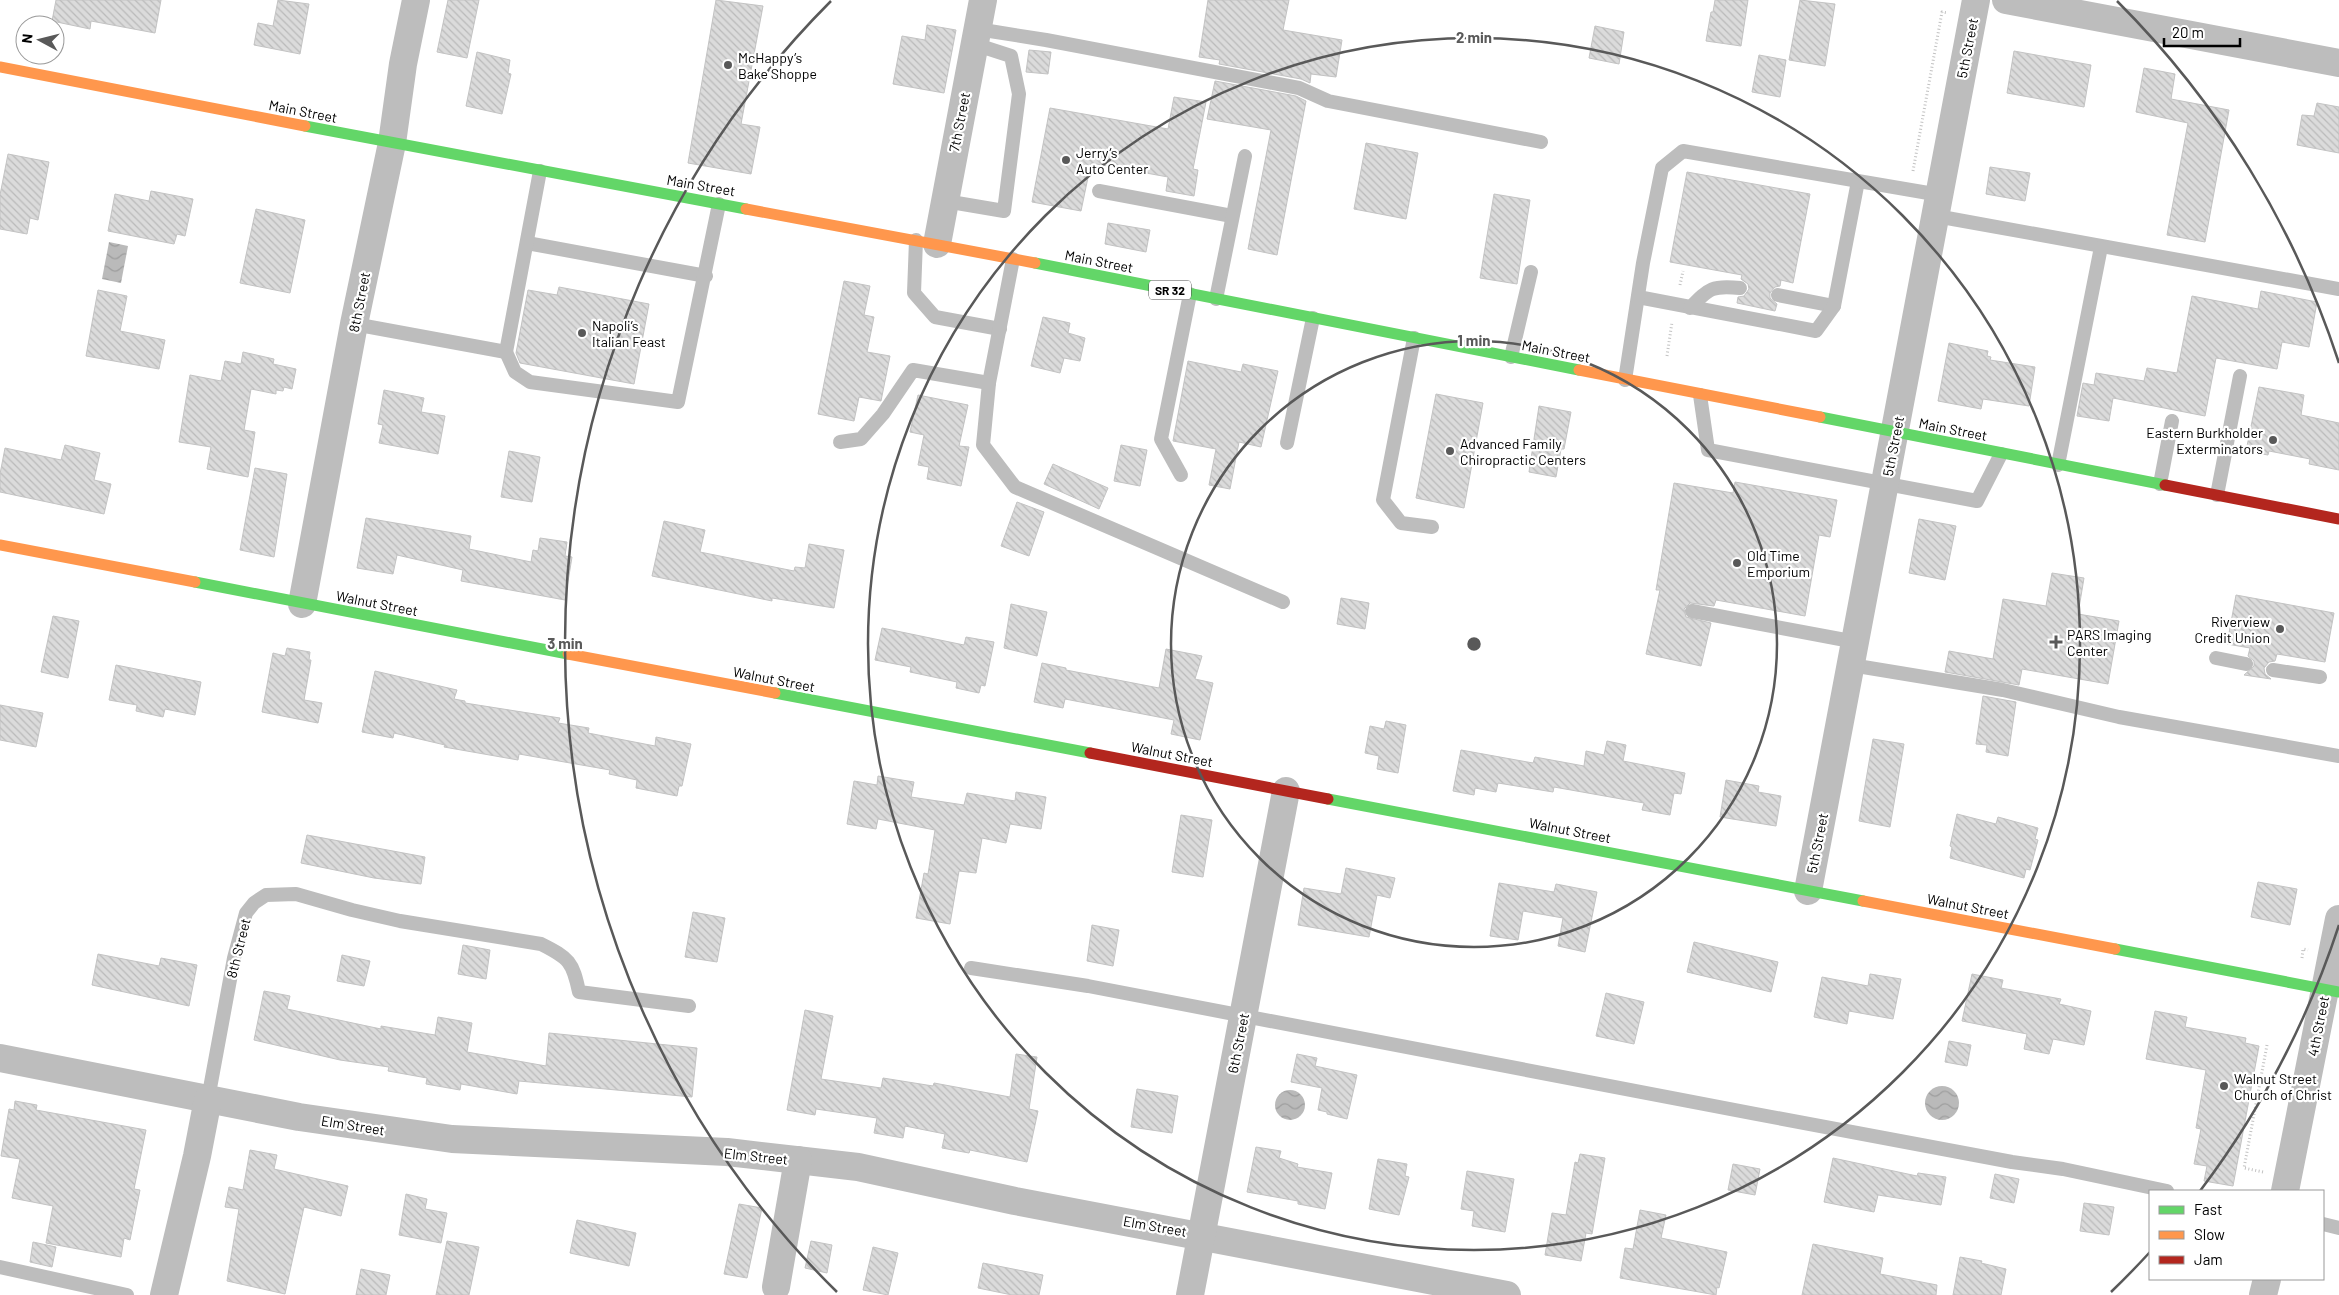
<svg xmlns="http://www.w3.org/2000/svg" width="2339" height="1295" viewBox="0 0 2339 1295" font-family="Barlow,sans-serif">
<defs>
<pattern id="water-waves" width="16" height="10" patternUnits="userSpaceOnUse" patternTransform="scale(1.25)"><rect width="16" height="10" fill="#bababa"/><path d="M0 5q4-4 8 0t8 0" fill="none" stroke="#9e9e9e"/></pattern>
<pattern id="building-back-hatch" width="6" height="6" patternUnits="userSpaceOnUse" patternTransform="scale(1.25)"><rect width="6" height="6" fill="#dbdbdb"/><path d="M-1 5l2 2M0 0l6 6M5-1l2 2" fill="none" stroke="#bababa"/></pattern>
</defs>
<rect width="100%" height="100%" fill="#fff"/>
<g fill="url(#water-waves)">
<path d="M109 242 128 246 121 283 102 279Z"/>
<circle cx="1942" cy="1103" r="17"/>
<circle cx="1290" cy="1105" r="15"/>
</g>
<g fill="url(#building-back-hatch)" stroke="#c3c3c3">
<path d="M56 0H161L155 33 91 21 90 29 52 21Z"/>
<path d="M278 0 309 4 300 54 254 45 258 23 273 26Z"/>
<path d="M448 0H479L467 58 437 52Z"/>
<path d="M716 0 763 6 741 124 760 127 751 174 688 163Z"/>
<path d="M1208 0H1289L1283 30 1342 40 1336 77 1311 74 1310 83 1301 79 1219 64 1220 60 1199 57Z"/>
<path d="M1715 0H1748L1741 46 1706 41 1711 12H1713Z"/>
<path d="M1800 0 1835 4 1825 66 1789 60Z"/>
<path d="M927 25 956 30 944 93 893 84 902 36 925 40Z"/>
<path d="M1595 26 1624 32 1619 64 1589 58Z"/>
<path d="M1029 50 1051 52 1048 74 1026 72Z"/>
<path d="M2014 51 2091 65 2084 107 2007 93Z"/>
<path d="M477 52 510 60 508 73 511 74 502 114 466 106Z"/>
<path d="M1759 55 1786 60 1780 97 1752 92Z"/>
<path d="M2144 68 2175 74 2171 99 2229 110 2205 242 2167 235 2188 123 2136 112Z"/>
<path d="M1215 81 1296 96 1306 101 1277 255 1248 249 1271 130 1207 119Z"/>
<path d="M1174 97 1206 102 1193 169 1198 170 1194 196 1166 191 1168 177 1091 163 1081 211 1032 202 1050 108 1168 129Z"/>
<path d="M2317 103 2339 107V153L2297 145 2302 115 2314 116Z"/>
<path d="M1366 143 1418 153 1406 219 1354 209Z"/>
<path d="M8 154 49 162 38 220 30 218 27 234 0 229V195Z"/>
<path d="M1990 167 2030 173 2025 201 1986 194Z"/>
<path d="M1687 172 1810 194 1793 283 1781 280 1780 286 1775 287 1770 293V298L1777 304 1775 311 1737 303 1738 297 1744 296 1749 289 1748 284 1741 279 1742 275 1670 262Z"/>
<path d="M151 191 193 199 185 236 177 234 174 244 108 231 115 194 149 201Z"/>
<path d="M1494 194 1530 200 1517 284 1480 278Z"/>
<path d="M256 209 305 220 290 293 240 283Z"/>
<path d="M1108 223 1150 230 1146 252 1105 244Z"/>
<path d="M844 281 870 286 864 315 874 317 867 352 890 356 881 401 859 397 854 421 818 414Z"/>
<path d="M559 287 649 304 634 384 520 363 516 353 528 290 557 295Z"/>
<path d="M98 290 127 296 120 331 165 340 159 369 86 356Z"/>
<path d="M2261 291 2317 302 2309 347 2282 342 2277 369 2216 358 2205 416 2113 398 2109 421 2077 416 2083 383 2094 385 2096 373 2144 381 2147 368 2177 373 2192 296 2258 309Z"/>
<path d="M1043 317 1070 323 1068 333 1085 338 1080 361 1064 358 1060 373 1031 366Z"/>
<path d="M1949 343 1988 351 1987 356 1991 357 1990 360 2035 367 2029 406 1983 399 1981 409 1938 401Z"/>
<path d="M243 352 274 359 273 364 296 369 292 389 284 387 283 391 276 390V394L251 389 244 430 255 432 248 477 207 469 211 447 179 442 190 375 221 381 225 361 241 364Z"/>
<path d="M1188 361 1241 372 1243 364 1278 371 1261 447 1239 442 1230 489 1209 485 1216 449 1173 441Z"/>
<path d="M2259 387 2304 395 2301 415 2339 423V470L2309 464 2310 459 2269 451 2268 455 2246 451Z"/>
<path d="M384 390 424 398 421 412 445 416 438 454 379 443 383 425 378 424Z"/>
<path d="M1436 394 1483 403 1464 508 1416 498Z"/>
<path d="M918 395 968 405 959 446 969 447 961 486 927 479 929 467 918 465 924 435 910 432Z"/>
<path d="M1539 406 1571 412 1564 449H1561L1556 477 1529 472Z"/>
<path d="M65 445 100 453 94 480 111 484 104 514 0 492V474L5 448 61 460Z"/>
<path d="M1121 445 1147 450 1140 486 1114 481Z"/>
<path d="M509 451 540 457 532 502 501 497Z"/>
<path d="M1053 464 1108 488 1099 509 1044 484Z"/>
<path d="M255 468 287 474 274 557 240 550Z"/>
<path d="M1735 482 1837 500 1830 537 1819 535 1805 616 1716 600 1714 606 1690 603 1684 609 1686 617 1711 623 1701 666 1646 654 1660 590H1656L1674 483 1733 493Z"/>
<path d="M1017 502 1044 512 1029 556 1001 546Z"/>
<path d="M366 518 471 536 469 549 531 562 533 550 538 551 540 538 567 542 565 556 572 557 565 600 461 581 463 570 397 555 393 574 357 568Z"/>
<path d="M1919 519 1956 526 1945 580 1909 573Z"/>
<path d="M664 521 705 530 700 552 794 571 795 567 805 568 809 544 844 550 834 608 772 598V601L652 576Z"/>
<path d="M2052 573 2084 578 2078 614 2119 621 2108 684 2022 669 2019 685 1945 672 1949 651 1993 659 2003 599 2046 606Z"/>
<path d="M2236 595 2334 613 2325 662 2277 654 2275 661 2269 662 2264 668 2265 674 2271 679 2244 675 2254 666V661L2248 656 2250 648 2227 644Z"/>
<path d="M1341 598 1369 603 1365 629 1337 624Z"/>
<path d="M1011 604 1047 612 1037 656 1004 648Z"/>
<path d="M53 616 79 621 68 678 41 672Z"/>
<path d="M882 628 964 645 966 637 994 642 985 686 981 685 979 693 956 688 957 682 910 672 911 667 875 660Z"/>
<path d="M287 648 310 652 309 660H311L304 700 322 703 318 723 262 712 273 653 285 656Z"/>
<path d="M1166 649 1202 656 1195 679 1213 683 1200 740 1171 734 1174 720 1065 699 1063 708 1034 702 1042 663 1066 668V670L1159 688Z"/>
<path d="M116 665 201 682 195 715 165 709 163 717 136 711 137 705 109 700Z"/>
<path d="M375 671 457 690 454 699 465 701V703L560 718 558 723 589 728 588 733 655 746 656 737 691 744 682 786H679L677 796 636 788 637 780 609 774 610 770 519 754 518 760 444 747 445 745 394 733 393 738 362 732Z"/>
<path d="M1983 696 2016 702 2008 756 1986 752 1987 745 1976 744Z"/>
<path d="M0 705 43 713 36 747 0 740Z"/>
<path d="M1386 721 1406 725 1398 773 1377 769 1379 756 1365 753 1370 726 1384 729Z"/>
<path d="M1873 739 1904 744 1890 827 1859 821Z"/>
<path d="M1607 741 1626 745 1623 761 1685 773 1681 794 1674 793 1670 815 1642 810 1644 803 1554 787 1553 792 1498 783 1496 792 1475 788 1474 795 1453 791 1461 750 1533 763 1535 757 1584 766 1586 751 1604 755Z"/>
<path d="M878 776 914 782 911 797 964 805 967 793 1015 801 1016 792 1046 797 1041 829 1010 824 1006 843 982 838 976 873 959 871 950 924 916 918 924 873 928 874 935 830 878 819 876 829 847 824 854 781 877 785Z"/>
<path d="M1726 780 1759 786 1758 792 1781 796 1776 826 1720 817Z"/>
<path d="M1957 814 1996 824 1998 817 2038 828 2035 839 2038 840 2030 870 2026 869 2024 878 1950 858 1952 847 1950 846Z"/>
<path d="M1181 815 1212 820 1203 877 1172 872Z"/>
<path d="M307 835 425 857 421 884 374 878 301 863Z"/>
<path d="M1346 868 1395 878 1390 898 1377 895 1369 937 1298 925 1304 888 1341 894Z"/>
<path d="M2258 882 2297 889 2290 925 2251 917Z"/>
<path d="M1499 883 1554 892 1556 884 1597 892 1585 952 1558 946 1563 918 1523 911 1518 940 1490 936Z"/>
<path d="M693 912 725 918 717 962 685 957Z"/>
<path d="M1092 925 1119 930 1113 966 1087 961Z"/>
<path d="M1694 942 1778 962 1771 992 1687 972Z"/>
<path d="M463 945 490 950 486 979 458 974Z"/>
<path d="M98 954 159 966 161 958 197 965 189 1006 92 985Z"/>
<path d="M342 955 370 961 364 986 337 981Z"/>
<path d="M1870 974 1901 979 1893 1019 1849 1011 1847 1024 1814 1017 1822 977 1868 986Z"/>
<path d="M1972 974 2003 980 2001 988 2061 999 2059 1004 2091 1011 2084 1045 2053 1039 2049 1054 2024 1049 2027 1034 1962 1021Z"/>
<path d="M264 991 290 996 287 1009 381 1029V1026L435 1035 438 1017 472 1023 467 1052 546 1066 549 1033 697 1048 692 1097 519 1081 517 1094 461 1084 460 1090 426 1084 427 1078 388 1071 389 1067 340 1060 254 1040Z"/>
<path d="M1606 993 1644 1002 1634 1044 1596 1036Z"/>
<path d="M805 1010 833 1016 821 1079 881 1088 883 1078 933 1086 934 1083 1010 1097 1016 1054 1037 1057 1029 1109 1038 1111 1027 1162 970 1150 969 1153 942 1148 945 1134 905 1126 903 1138 874 1133 877 1118 816 1109 815 1115 787 1110Z"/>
<path d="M2155 1011 2187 1017 2185 1027 2246 1038 2245 1043 2259 1046 2233 1186 2204 1181 2207 1166 2194 1164 2201 1129 2196 1128 2206 1070 2146 1059Z"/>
<path d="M1949 1041 1971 1045 1967 1066 1945 1062Z"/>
<path d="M1297 1054 1317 1058 1315 1066 1357 1075 1347 1119 1327 1114V1112L1318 1110 1322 1088 1291 1082Z"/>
<path d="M1137 1089 1178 1096 1172 1133 1131 1127Z"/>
<path d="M15 1101 37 1105 36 1110 146 1130 134 1189 140 1190 130 1240 124 1238 121 1257 46 1243 53 1206 12 1198 20 1159 1 1156 9 1109 14 1110Z"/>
<path d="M1256 1147 1281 1151 1279 1158 1298 1164 1297 1167 1332 1173 1325 1209 1298 1204V1201L1247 1192Z"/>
<path d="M250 1150 277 1155 274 1169 348 1186 341 1216 304 1207 285 1294 227 1281 239 1209 225 1207 229 1187 243 1190Z"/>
<path d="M1580 1154 1605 1158 1592 1234 1586 1233 1581 1261 1545 1255 1552 1213 1566 1215 1575 1162 1578 1163Z"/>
<path d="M1833 1158 1917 1176 1918 1173 1946 1177 1941 1205 1878 1195 1874 1212 1824 1202Z"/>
<path d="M1378 1159 1407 1164 1405 1176 1409 1177 1399 1215 1369 1209Z"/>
<path d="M1733 1164 1760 1169 1755 1195 1728 1190Z"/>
<path d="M1467 1171 1514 1179 1505 1232 1472 1226 1474 1211 1461 1209Z"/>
<path d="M1995 1174 2019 1179 2014 1203 1990 1198Z"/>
<path d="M406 1194 427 1199 425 1209 447 1213 441 1243 399 1235Z"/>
<path d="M2084 1203 2114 1207 2109 1235 2080 1231Z"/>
<path d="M739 1204 762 1208 747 1278 724 1274Z"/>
<path d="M1640 1210 1666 1215 1661 1238 1727 1252 1719 1288 1717 1287 1716 1295 1620 1278 1625 1248 1633 1249Z"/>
<path d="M577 1220 636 1233 629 1266 570 1253Z"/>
<path d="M447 1241 479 1247 469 1295H436Z"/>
<path d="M811 1241 832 1245 827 1273 805 1268Z"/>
<path d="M33 1242 56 1247 52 1267 30 1262Z"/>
<path d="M1813 1244 1883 1258 1880 1274 1937 1285 1936 1295H1802Z"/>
<path d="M873 1247 898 1253 888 1295 863 1290Z"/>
<path d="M1960 1257 1982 1261 1981 1263 2006 1269 2001 1295H1953Z"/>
<path d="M983 1263 1043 1275 1039 1295H1012L978 1288Z"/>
<path d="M361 1269 390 1275 386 1295H356Z"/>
</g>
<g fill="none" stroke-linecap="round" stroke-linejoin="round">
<g stroke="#c2c2c2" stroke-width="3" stroke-dasharray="1 2.5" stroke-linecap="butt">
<path d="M1913 171 1942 12 1948 13"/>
<path d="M1680 285 1683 271"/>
<path d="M1667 356 1672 322"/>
<path d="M2302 958 2303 949 2308 950"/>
<path d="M2263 1172 2244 1168 2267 1045"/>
</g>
<g stroke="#bdbdbd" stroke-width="14">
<path d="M977 29 1046 40 1299 88 1328 101 1541 142"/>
<path d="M1099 191 1232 216"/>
<path d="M945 201 1004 211 1019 94 1011 56 974 44"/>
<path d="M1936 216 2339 289"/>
<path d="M916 240 914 293 935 317 1000 329"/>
<path d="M527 243 706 276"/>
<path d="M1013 259 989 383 983 445 1015 487 1283 602"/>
<path d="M1778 295 1834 306"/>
<path d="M1638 297 1816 331 1834 306 1858 181"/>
<path d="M1216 299 1245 156"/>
<path d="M1690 308C1709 288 1713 285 1740 288"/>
<path d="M354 324 506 352 540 171"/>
<path d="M1414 338 1383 500 1401 523 1432 527"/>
<path d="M506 352 515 372 530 382 678 402 719 204"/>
<path d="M1511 357 1531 272"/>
<path d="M1625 380 1643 263 1662 168 1683 151 1940 195"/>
<path d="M1700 395 1708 450 1977 501 2001 454"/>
<path d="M840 442 861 439 883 414 913 370 989 383"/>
<path d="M1287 443 1313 318"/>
<path d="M2058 465 2101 247"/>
<path d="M1181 475 1161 439 1190 294"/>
<path d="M2160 484 2172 421"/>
<path d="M2217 495 2240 376"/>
<path d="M1692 611 1856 642"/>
<path d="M2216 658 2246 664"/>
<path d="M1851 665 2003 690 2119 717 2339 756"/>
<path d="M2273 670 2320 677"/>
<path d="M971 968 1088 986 1756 1114 2012 1162 2063 1169 2167 1191"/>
<path d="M208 1099 234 958 246 913 254 903 266 895 296 894 352 910 400 921 541 944C569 958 573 962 579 992L689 1006"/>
<path d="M2323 1224 2339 1228"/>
<path d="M0 1267 127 1295"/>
</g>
<g stroke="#bdbdbd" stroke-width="28">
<path d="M2006 0 2339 63"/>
<path d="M937 244 983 0"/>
<path d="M302 604 354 324 392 143 403 64 416 0"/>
<path d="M1808 891 1976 0"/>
<path d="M0 1058 299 1117 452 1139 727 1152 858 1167 1015 1201 1507 1295"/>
<path d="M2285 1191 2339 919"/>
<path d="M776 1287 798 1160"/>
<path d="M164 1295 197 1156 208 1099"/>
<path d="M1190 1295 1286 791"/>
<path d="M2263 1295 2267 1279"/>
</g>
<g stroke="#63d668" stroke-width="11">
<path d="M305 126 746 209"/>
<path d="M1035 263 1579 370"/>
<path d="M1820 417 2165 485"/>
<path d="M195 582 568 654"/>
<path d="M775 693 1090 753"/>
<path d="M1328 799 1863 901"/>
<path d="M2115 949 2339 992"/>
</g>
<g stroke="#ff974d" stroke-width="11">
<path d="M0 67 305 126"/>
<path d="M746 209 1035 263"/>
<path d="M1579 370 1820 417"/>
<path d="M0 545 195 582"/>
<path d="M568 654 775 693"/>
<path d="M1863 901 2115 949"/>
</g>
<g stroke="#b3261e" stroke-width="11">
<path d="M2165 485 2339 519"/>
<path d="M1090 753 1328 799"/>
</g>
</g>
<g fill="none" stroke="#595959" stroke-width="2.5">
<circle cx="1474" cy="644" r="303"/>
<circle cx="1474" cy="644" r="606"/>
<path d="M2339 925A909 909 0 0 1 2200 1191M2150 1252A909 909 0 0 1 2111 1292M837 1292A909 909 0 0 1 831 1M2117 1A909 909 0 0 1 2339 363"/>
</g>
<g fill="#595959" stroke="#fff" stroke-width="2">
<circle cx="728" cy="65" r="5"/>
<circle cx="1066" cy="160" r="5"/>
<circle cx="582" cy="333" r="5"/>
<circle cx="2273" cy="440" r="5"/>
<circle cx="1450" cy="451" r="5"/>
<circle cx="1737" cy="563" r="5"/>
<circle cx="2280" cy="629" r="5"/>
<path d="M2053.5 634.5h5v5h5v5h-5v5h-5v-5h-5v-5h5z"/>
<circle cx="2224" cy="1086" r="5"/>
</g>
<g text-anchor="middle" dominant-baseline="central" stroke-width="4.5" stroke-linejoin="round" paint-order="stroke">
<rect fill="#fff" stroke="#4c4c4c" stroke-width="1" x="1149" y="280.5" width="42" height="19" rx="4"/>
<g font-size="12" font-weight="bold" fill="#000">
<text x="1170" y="290">SR 32</text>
</g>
<g font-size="14" fill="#000" stroke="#fff">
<text transform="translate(1967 48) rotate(-79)">5th Street</text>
<text transform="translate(303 111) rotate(11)">Main Street</text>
<text transform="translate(959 122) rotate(-79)">7th Street</text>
<text transform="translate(701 185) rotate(10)">Main Street</text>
<text transform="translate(1099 261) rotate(11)">Main Street</text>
<text transform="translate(359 302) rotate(-79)">8th Street</text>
<text transform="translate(1556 351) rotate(11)">Main Street</text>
<text transform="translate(1953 429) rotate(11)">Main Street</text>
<text transform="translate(1893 446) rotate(-79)">5th Street</text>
<text transform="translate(377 603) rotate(11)">Walnut Street</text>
<text transform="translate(774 679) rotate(11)">Walnut Street</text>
<text transform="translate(1172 754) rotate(11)">Walnut Street</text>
<text transform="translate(1570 830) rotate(11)">Walnut Street</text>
<text transform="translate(1817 843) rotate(-79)">5th Street</text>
<text transform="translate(1968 906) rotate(11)">Walnut Street</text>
<text transform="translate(238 948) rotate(-76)">8th Street</text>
<text transform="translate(2318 1026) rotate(-79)">4th Street</text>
<text transform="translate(1238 1043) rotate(-79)">6th Street</text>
<text transform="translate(353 1125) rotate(9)">Elm Street</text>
<text transform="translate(756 1156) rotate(6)">Elm Street</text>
<text transform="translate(1155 1226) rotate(10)">Elm Street</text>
</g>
<g font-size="14" fill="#000" stroke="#fff" text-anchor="start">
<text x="738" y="57">McHappy’s<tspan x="738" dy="16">Bake Shoppe</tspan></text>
<text x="1076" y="152">Jerry’s<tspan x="1076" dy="16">Auto Center</tspan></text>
<text x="592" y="325">Napoli’s<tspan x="592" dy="16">Italian Feast</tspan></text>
<text x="2263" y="432" text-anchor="end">Eastern Burkholder<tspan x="2263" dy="16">Exterminators</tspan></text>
<text x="1460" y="443">Advanced Family<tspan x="1460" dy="16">Chiropractic Centers</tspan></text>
<text x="1747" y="555">Old Time<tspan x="1747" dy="16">Emporium</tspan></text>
<text x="2270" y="621" text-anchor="end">Riverview<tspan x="2270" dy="16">Credit Union</tspan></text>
<text x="2067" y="634">PARS Imaging<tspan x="2067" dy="16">Center</tspan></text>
<text x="2234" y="1078">Walnut Street<tspan x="2234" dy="16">Church of Christ</tspan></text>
</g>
</g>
<circle cx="1474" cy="644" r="8" fill="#595959" stroke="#fff" stroke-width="2.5"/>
<g font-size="15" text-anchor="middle" font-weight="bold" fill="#595959" stroke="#fff" stroke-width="4.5" stroke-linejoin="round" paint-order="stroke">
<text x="1474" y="43">2 min</text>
<text x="1474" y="346">1 min</text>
<text x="565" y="649">3 min</text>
</g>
<rect x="2149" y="1190" width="175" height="90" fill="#ffffff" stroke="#999999"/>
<rect x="2159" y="1206" width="25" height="8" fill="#63d668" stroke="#999999"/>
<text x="2194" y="1215" font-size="15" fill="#000000">Fast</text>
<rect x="2159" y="1231" width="25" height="8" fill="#ff974d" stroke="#999999"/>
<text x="2194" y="1240" font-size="15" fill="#000000">Slow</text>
<rect x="2159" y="1256" width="25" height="8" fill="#b3261e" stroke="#999999"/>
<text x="2194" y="1265" font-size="15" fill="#000000">Jam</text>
<g transform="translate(40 40) rotate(277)"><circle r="24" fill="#ffffff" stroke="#999999"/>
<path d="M0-4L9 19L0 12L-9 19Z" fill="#595959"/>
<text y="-8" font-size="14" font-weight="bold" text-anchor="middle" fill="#000000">N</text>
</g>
<path d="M2164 38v8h76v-8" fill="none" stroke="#000000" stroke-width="2.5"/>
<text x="2172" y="38" font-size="15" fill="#000000" stroke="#ffffff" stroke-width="4" paint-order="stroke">20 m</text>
</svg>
